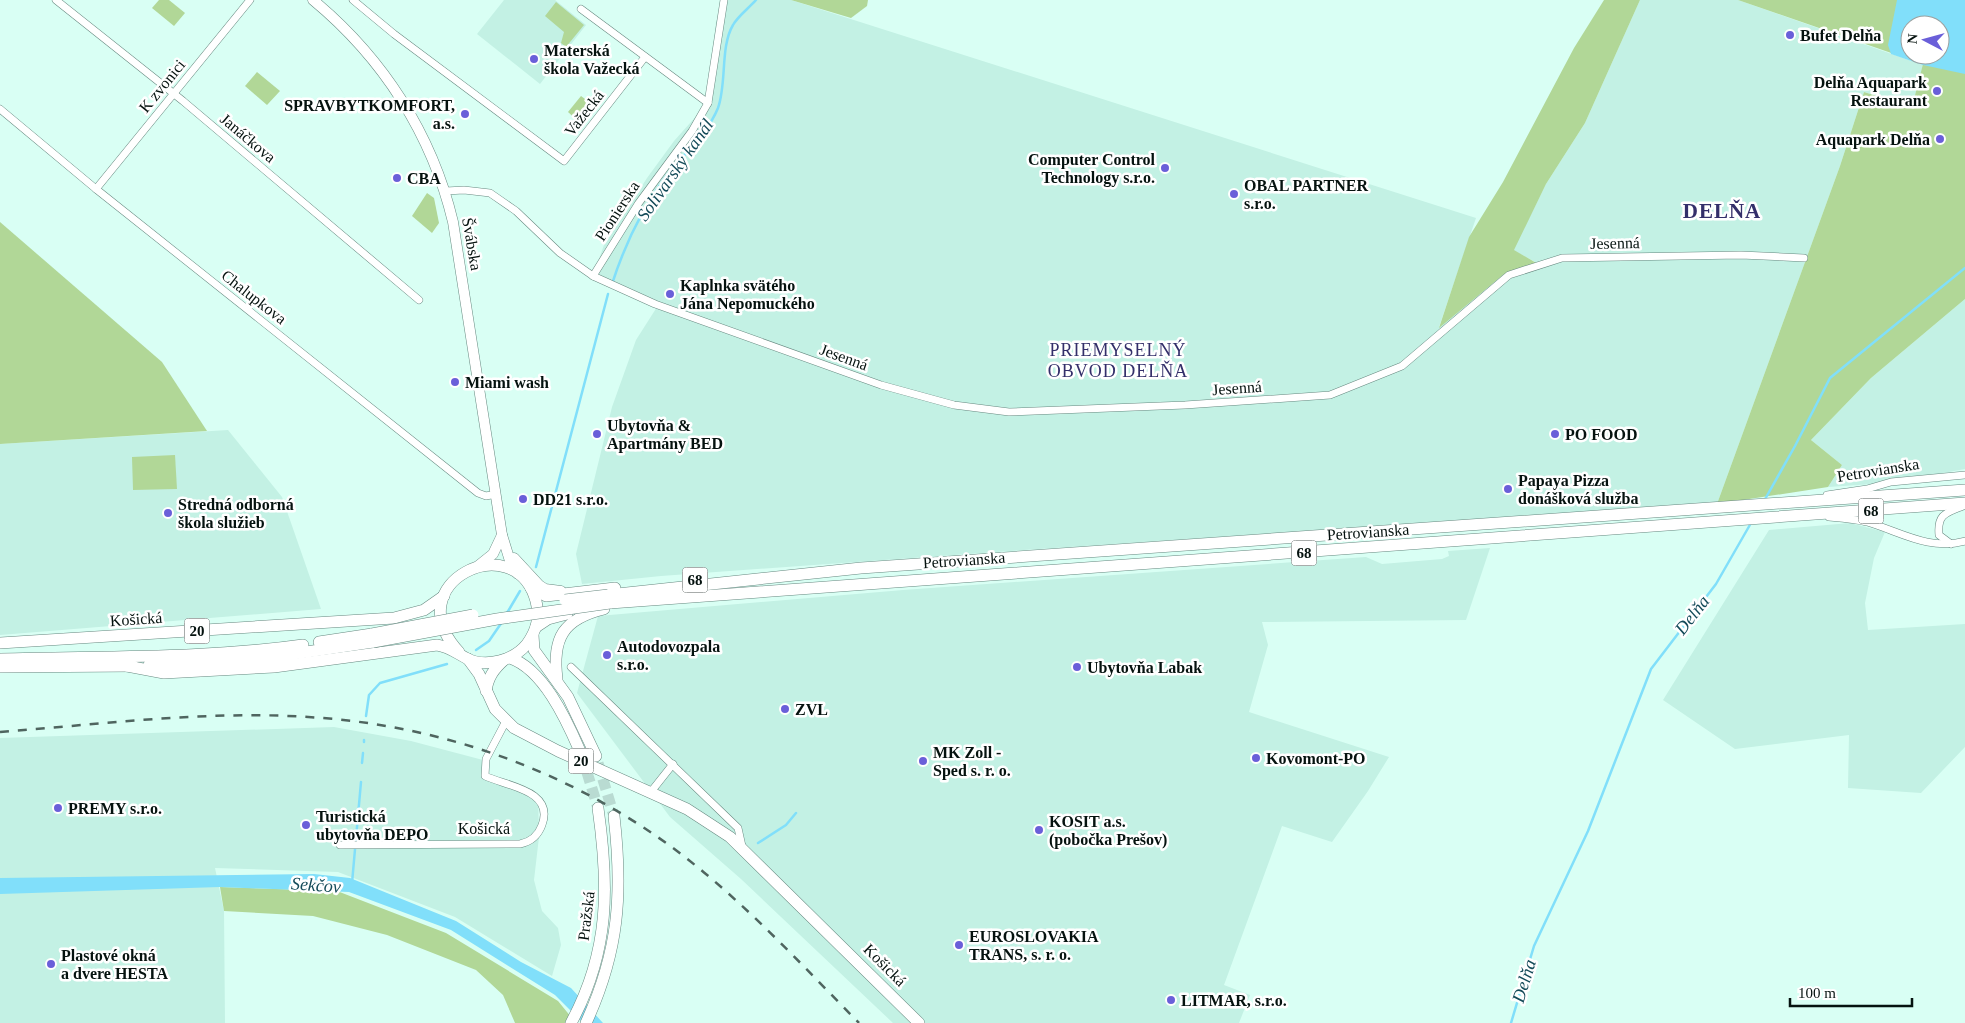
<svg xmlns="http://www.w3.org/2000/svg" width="1965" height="1023" viewBox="0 0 1965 1023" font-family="'Times New Roman',serif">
<rect width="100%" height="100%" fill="#d9fff4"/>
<g fill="#c3f1e4">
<path d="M504 0H555L586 25 540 84 477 34Z"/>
<path d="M723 0H791L1476 218 1439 327 1503 275 1537 263 1513 250 1546 184 1585 123 1640 0H1738L1923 65 1912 107 1864 92 1840 166 1717 504 1010 551 661 576 582 584 576 554 612 407 636 340 657 307 593 276 604 245 647 178 674 141 707 104 716 22Z"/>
<path d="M1965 299V469L1888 483 1828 487 1842 465 1811 440 1871 378Z"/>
<path d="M228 430 282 497 321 609 0 635V444Z"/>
<path d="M1850 523 1885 532 1874 558 1865 603 1868 630 1965 624V747L1921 793 1848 788 1849 735 1735 749 1663 700 1769 530Z"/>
<path d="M1490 548 1466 620 1262 622 1268 645 1249 712 1389 757 1368 791 1332 842 1282 826 1224 985 1250 995 1239 1023H893L741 879 670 817 577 693 598 616 903 590 1366 557 1382 564 1442 559 1449 556 1448 551Z"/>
<path d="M334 727 411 741 483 760 482 774 538 796 539 837 534 880 542 911 558 928 561 945 552 976 455 917 338 872 215 868 224 911 225 1023H0V738Z"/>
</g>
<g fill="#b1d797" fill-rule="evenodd">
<path d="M159 0H169L185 13 174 26 152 8Z"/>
<path d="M791 0H868L867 6 851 18Z"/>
<path d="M1604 0H1640L1585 123 1546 184 1514 250 1538 264 1503 275 1439 328 1469 237 1503 182 1574 48Z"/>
<path d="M1738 0H1965V299L1871 378 1811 440 1842 465 1828 487 1717 504 1840 166 1864 92 1912 107 1923 64ZM1910 25H1940V55H1910Z"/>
<path d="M556 2 584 25 566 47 561 43 564 32 545 16Z"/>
<path d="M257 72 280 91 267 105 245 86Z"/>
<path d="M581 96 593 105 579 122 568 112Z"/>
<path d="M427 193 434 198 439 223 432 233 412 216Z"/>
<path d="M0 222 162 362 207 431 0 444Z"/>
<path d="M175 455 177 489 133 490 132 457Z"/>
<path d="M220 887 337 891 446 933 558 1001 576 1023H515L503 995 476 970 387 935 313 916 224 911Z"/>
</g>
<g fill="#81dffa" fill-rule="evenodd">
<path d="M1897 0H1965V74L1923 65 1891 54 1888 45ZM1910 25H1940V55H1910Z"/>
<path d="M314 874 350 878 456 921 521 962 571 988 603 1023H583L555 995 451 930 349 892 220 887 0 894V878Z"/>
</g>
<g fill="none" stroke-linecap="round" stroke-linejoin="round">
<g stroke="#81dffa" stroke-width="2.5">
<path d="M612 284C624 247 641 210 665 178 682 155 707 135 718 108 727 83 720 47 733 25 738 16 749 8 756 0"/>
<path d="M1764 501 1795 446 1830 378 1965 268"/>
<path d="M536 567 608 294"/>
<path d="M507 613 520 591"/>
<path d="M476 650 489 641 502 622"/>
<path d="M366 716 369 695 380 683 447 664"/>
<path d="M364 742V740"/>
<path d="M362 763 363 753"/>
<path d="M758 843 786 825 796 813"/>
<path d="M352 883 361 782"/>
<path d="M1511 1023 1534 946 1588 831 1651 669 1716 584 1751 523"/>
</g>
<g stroke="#b9dbd2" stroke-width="11" stroke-dasharray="11 5.5" stroke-linecap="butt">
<path d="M582 756 598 808"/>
<path d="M598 763 614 816"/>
</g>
<g stroke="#678980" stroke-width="8">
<g id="street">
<path d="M56 0 183 101 419 300"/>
<path d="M353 0 394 34 564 161 645 57"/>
<path d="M581 9 708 103"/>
<path d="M0 109 96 189 478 493 486 496 496 494"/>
<path d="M96 189 250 0"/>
<path d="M446 191 464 190 490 193 516 211 560 253 593 276 655 304 881 385 954 405 1009 412 1185 405 1330 395 1402 366 1509 275 1562 258 1741 255 1804 258"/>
<path d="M593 276 638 204 692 131 708 103 724 0"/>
<path d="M1827 495 1867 489 1891 482 1965 475"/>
<path d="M1829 517C1841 518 1855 519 1867 522 1901 532 1929 551 1965 541"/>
<path d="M1951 544 1939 535C1937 514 1946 513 1963 506"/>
<path d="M571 667 738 828 742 846"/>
<path d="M650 793 673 764"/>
<path d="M340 845 520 844C530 842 538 836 542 825 555 790 506 786 485 776L486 759 506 721"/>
</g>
</g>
<g stroke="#678980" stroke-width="11">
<g id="secondary">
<path d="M313 0C383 58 432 134 453 222L502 535 510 561 518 574"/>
<path d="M514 558 539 585 545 589 561 591"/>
<path d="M478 566 493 554 502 535"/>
</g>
</g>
<g stroke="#678980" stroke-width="12">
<g id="primary">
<path d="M531 588 546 596 615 588"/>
<path d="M608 595 861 568 1965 490"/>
<path d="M610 603C1061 566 1513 537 1965 503"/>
<path d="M536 627 548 619 567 614"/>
<path d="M533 635 534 650 568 697 596 756"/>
<path d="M319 642 372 634"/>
<path d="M0 643 394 618 424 610 444 596"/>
<path d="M510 658C543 669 566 719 579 749"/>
<path d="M0 659C101 656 203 659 303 645"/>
<path d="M468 659 479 674 495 709 514 728 558 751 687 809 730 837 919 1023"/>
<path d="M149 665 273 657 373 642"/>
<path d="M127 666 164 673 274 667 437 645C450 647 456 653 468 659 487 668 514 660 527 644 537 630 540 617 536 601 515 525 395 583 459 652"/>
<path d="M0 667 133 666"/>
<path d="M557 679C552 638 563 619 604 609"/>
<path d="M486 691C488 677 494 669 504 660"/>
<path d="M571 1023C610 951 609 886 598 808"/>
<path d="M586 1023C619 951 623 894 614 816"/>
</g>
</g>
<use href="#street" stroke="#fff" stroke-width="7"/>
<use href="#secondary" stroke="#fff" stroke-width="10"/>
<use href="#primary" stroke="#fff" stroke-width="11"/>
<path stroke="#4f655f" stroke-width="2.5" stroke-dasharray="9 9" stroke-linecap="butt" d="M0 732C106 724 215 709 322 718 452 728 577 775 681 854 746 904 802 965 859 1023"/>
<g stroke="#678980" stroke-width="12" stroke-linecap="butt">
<g id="primary-bridge">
<path d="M565 600 608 595"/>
<path d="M372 634 473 615"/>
<path d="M373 642 497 619 610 603"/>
</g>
</g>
<use href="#primary-bridge" stroke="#fff" stroke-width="11"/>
</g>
<g fill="#6a5fd9" stroke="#fff" stroke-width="2">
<circle cx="1790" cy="35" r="5"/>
<circle cx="534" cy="59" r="5"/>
<circle cx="1937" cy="91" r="5"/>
<circle cx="465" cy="114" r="5"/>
<circle cx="1940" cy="139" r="5"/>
<circle cx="1165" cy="168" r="5"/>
<circle cx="397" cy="178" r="5"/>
<circle cx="1234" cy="194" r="5"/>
<circle cx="670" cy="294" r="5"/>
<circle cx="455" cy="382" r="5"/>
<circle cx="597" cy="434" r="5"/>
<circle cx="1555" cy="434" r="5"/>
<circle cx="1508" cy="489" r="5"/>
<circle cx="523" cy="499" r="5"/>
<circle cx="168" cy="513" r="5"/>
<circle cx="607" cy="655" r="5"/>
<circle cx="1077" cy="667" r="5"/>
<circle cx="785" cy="709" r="5"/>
<circle cx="1256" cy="758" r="5"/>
<circle cx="923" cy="761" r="5"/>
<circle cx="58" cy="808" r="5"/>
<circle cx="306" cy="825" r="5"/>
<circle cx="1039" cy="830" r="5"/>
<circle cx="959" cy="945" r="5"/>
<circle cx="51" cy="964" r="5"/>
<circle cx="1171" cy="1000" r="5"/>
</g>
<g text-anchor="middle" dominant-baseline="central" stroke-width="5" stroke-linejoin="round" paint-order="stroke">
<g fill="#fff" stroke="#505957" stroke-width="1">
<rect x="1858.5" y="498.5" width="25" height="25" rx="4"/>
<rect x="1291.5" y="540.5" width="25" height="25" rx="4"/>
<rect x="682.5" y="567.5" width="25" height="25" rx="4"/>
<rect x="184.5" y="618.5" width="25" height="25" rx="4"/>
<rect x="568.5" y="748.5" width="25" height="25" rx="4"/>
</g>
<g font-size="15" font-weight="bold" fill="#05120f">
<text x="1871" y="511">68</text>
<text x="1304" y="553">68</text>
<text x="695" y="580">68</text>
<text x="197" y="631">20</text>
<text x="581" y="761">20</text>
</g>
<g font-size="16" font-weight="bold" fill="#05120f" stroke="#fff" text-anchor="start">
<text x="1800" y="35">Bufet Delňa</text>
<text x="544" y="50">Materská<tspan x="544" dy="18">škola Važecká</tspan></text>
<text x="1927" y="82" text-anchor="end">Delňa Aquapark<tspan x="1927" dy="18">Restaurant</tspan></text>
<text x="455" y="105" text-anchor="end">SPRAVBYTKOMFORT,<tspan x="455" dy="18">a.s.</tspan></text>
<text x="1930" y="139" text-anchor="end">Aquapark Delňa</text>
<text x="1155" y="159" text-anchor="end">Computer Control<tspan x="1155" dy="18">Technology s.r.o.</tspan></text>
<text x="407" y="178">CBA</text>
<text x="1244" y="185">OBAL PARTNER<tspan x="1244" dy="18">s.r.o.</tspan></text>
<text x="680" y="285">Kaplnka svätého<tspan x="680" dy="18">Jána Nepomuckého</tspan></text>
<text x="465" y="382">Miami wash</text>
<text x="607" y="425">Ubytovňa &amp;<tspan x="607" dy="18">Apartmány BED</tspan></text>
<text x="1565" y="434">PO FOOD</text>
<text x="1518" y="480">Papaya Pizza<tspan x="1518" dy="18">donášková služba</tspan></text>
<text x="533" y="499">DD21 s.r.o.</text>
<text x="178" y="504">Stredná odborná<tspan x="178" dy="18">škola služieb</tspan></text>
<text x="617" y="646">Autodovozpala<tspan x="617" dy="18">s.r.o.</tspan></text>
<text x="1087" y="667">Ubytovňa Labak</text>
<text x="795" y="709">ZVL</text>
<text x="933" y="752">MK Zoll -<tspan x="933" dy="18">Sped s. r. o.</tspan></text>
<text x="1266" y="758">Kovomont-PO</text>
<text x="68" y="808">PREMY s.r.o.</text>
<text x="316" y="816">Turistická<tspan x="316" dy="18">ubytovňa DEPO</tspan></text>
<text x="1049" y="821">KOSIT a.s.<tspan x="1049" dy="18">(pobočka Prešov)</tspan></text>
<text x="969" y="936">EUROSLOVAKIA<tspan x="969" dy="18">TRANS, s. r. o.</tspan></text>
<text x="61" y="955">Plastové okná<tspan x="61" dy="18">a dvere HESTA</tspan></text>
<text x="1181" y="1000">LITMAR, s.r.o.</text>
</g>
<g font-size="16" fill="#05120f" stroke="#fff">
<text transform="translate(162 86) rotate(-51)">K zvonici</text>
<text transform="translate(584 113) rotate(-52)">Važecká</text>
<text transform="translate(248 138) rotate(40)">Janáčkova</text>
<text transform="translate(617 211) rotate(-57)">Pionierska</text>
<text transform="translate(1615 243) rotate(-1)">Jesenná</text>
<text transform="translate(472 244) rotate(80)">Švábska</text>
<text transform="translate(254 297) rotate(38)">Chalupkova</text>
<text transform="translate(844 357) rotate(20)">Jesenná</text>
<text transform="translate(1237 388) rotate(-4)">Jesenná</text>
<text transform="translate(1878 470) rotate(-9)">Petrovianska</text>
<text transform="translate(1368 532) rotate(-4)">Petrovianska</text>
<text transform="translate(964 560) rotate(-4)">Petrovianska</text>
<text transform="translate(136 619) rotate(-4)">Košická</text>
<text x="484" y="828">Košická</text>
<text transform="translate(586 916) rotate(-83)">Pražská</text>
<text transform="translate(885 965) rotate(45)">Košická</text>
</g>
<g font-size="18" font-style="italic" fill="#144b59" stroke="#fff">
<text transform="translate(675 170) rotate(-55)">Solivarský kanál</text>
<text transform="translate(1692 615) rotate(-52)">Delňa</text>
<text transform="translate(316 885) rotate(4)">Sekčov</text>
<text transform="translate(1524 981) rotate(-73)">Delňa</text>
</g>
<g font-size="18" letter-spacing="1" fill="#332f6a" stroke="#fff">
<text x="1118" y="350">PRIEMYSELNÝ<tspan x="1118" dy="21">OBVOD DELŇA</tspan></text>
</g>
<g font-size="21" font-weight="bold" letter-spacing="1" fill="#332f6a" stroke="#fff">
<text x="1722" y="211">DELŇA</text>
</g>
</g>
<g transform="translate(1925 40) rotate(276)"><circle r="24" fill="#ffffff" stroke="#9ba09f"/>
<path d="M0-4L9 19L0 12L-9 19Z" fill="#6a5fd9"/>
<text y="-8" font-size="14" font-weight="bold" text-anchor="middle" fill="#05120f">N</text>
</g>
<path d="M1790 998v8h122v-8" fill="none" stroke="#05120f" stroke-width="2.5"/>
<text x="1798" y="998" font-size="15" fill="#05120f" stroke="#ffffff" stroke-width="4" paint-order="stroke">100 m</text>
</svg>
